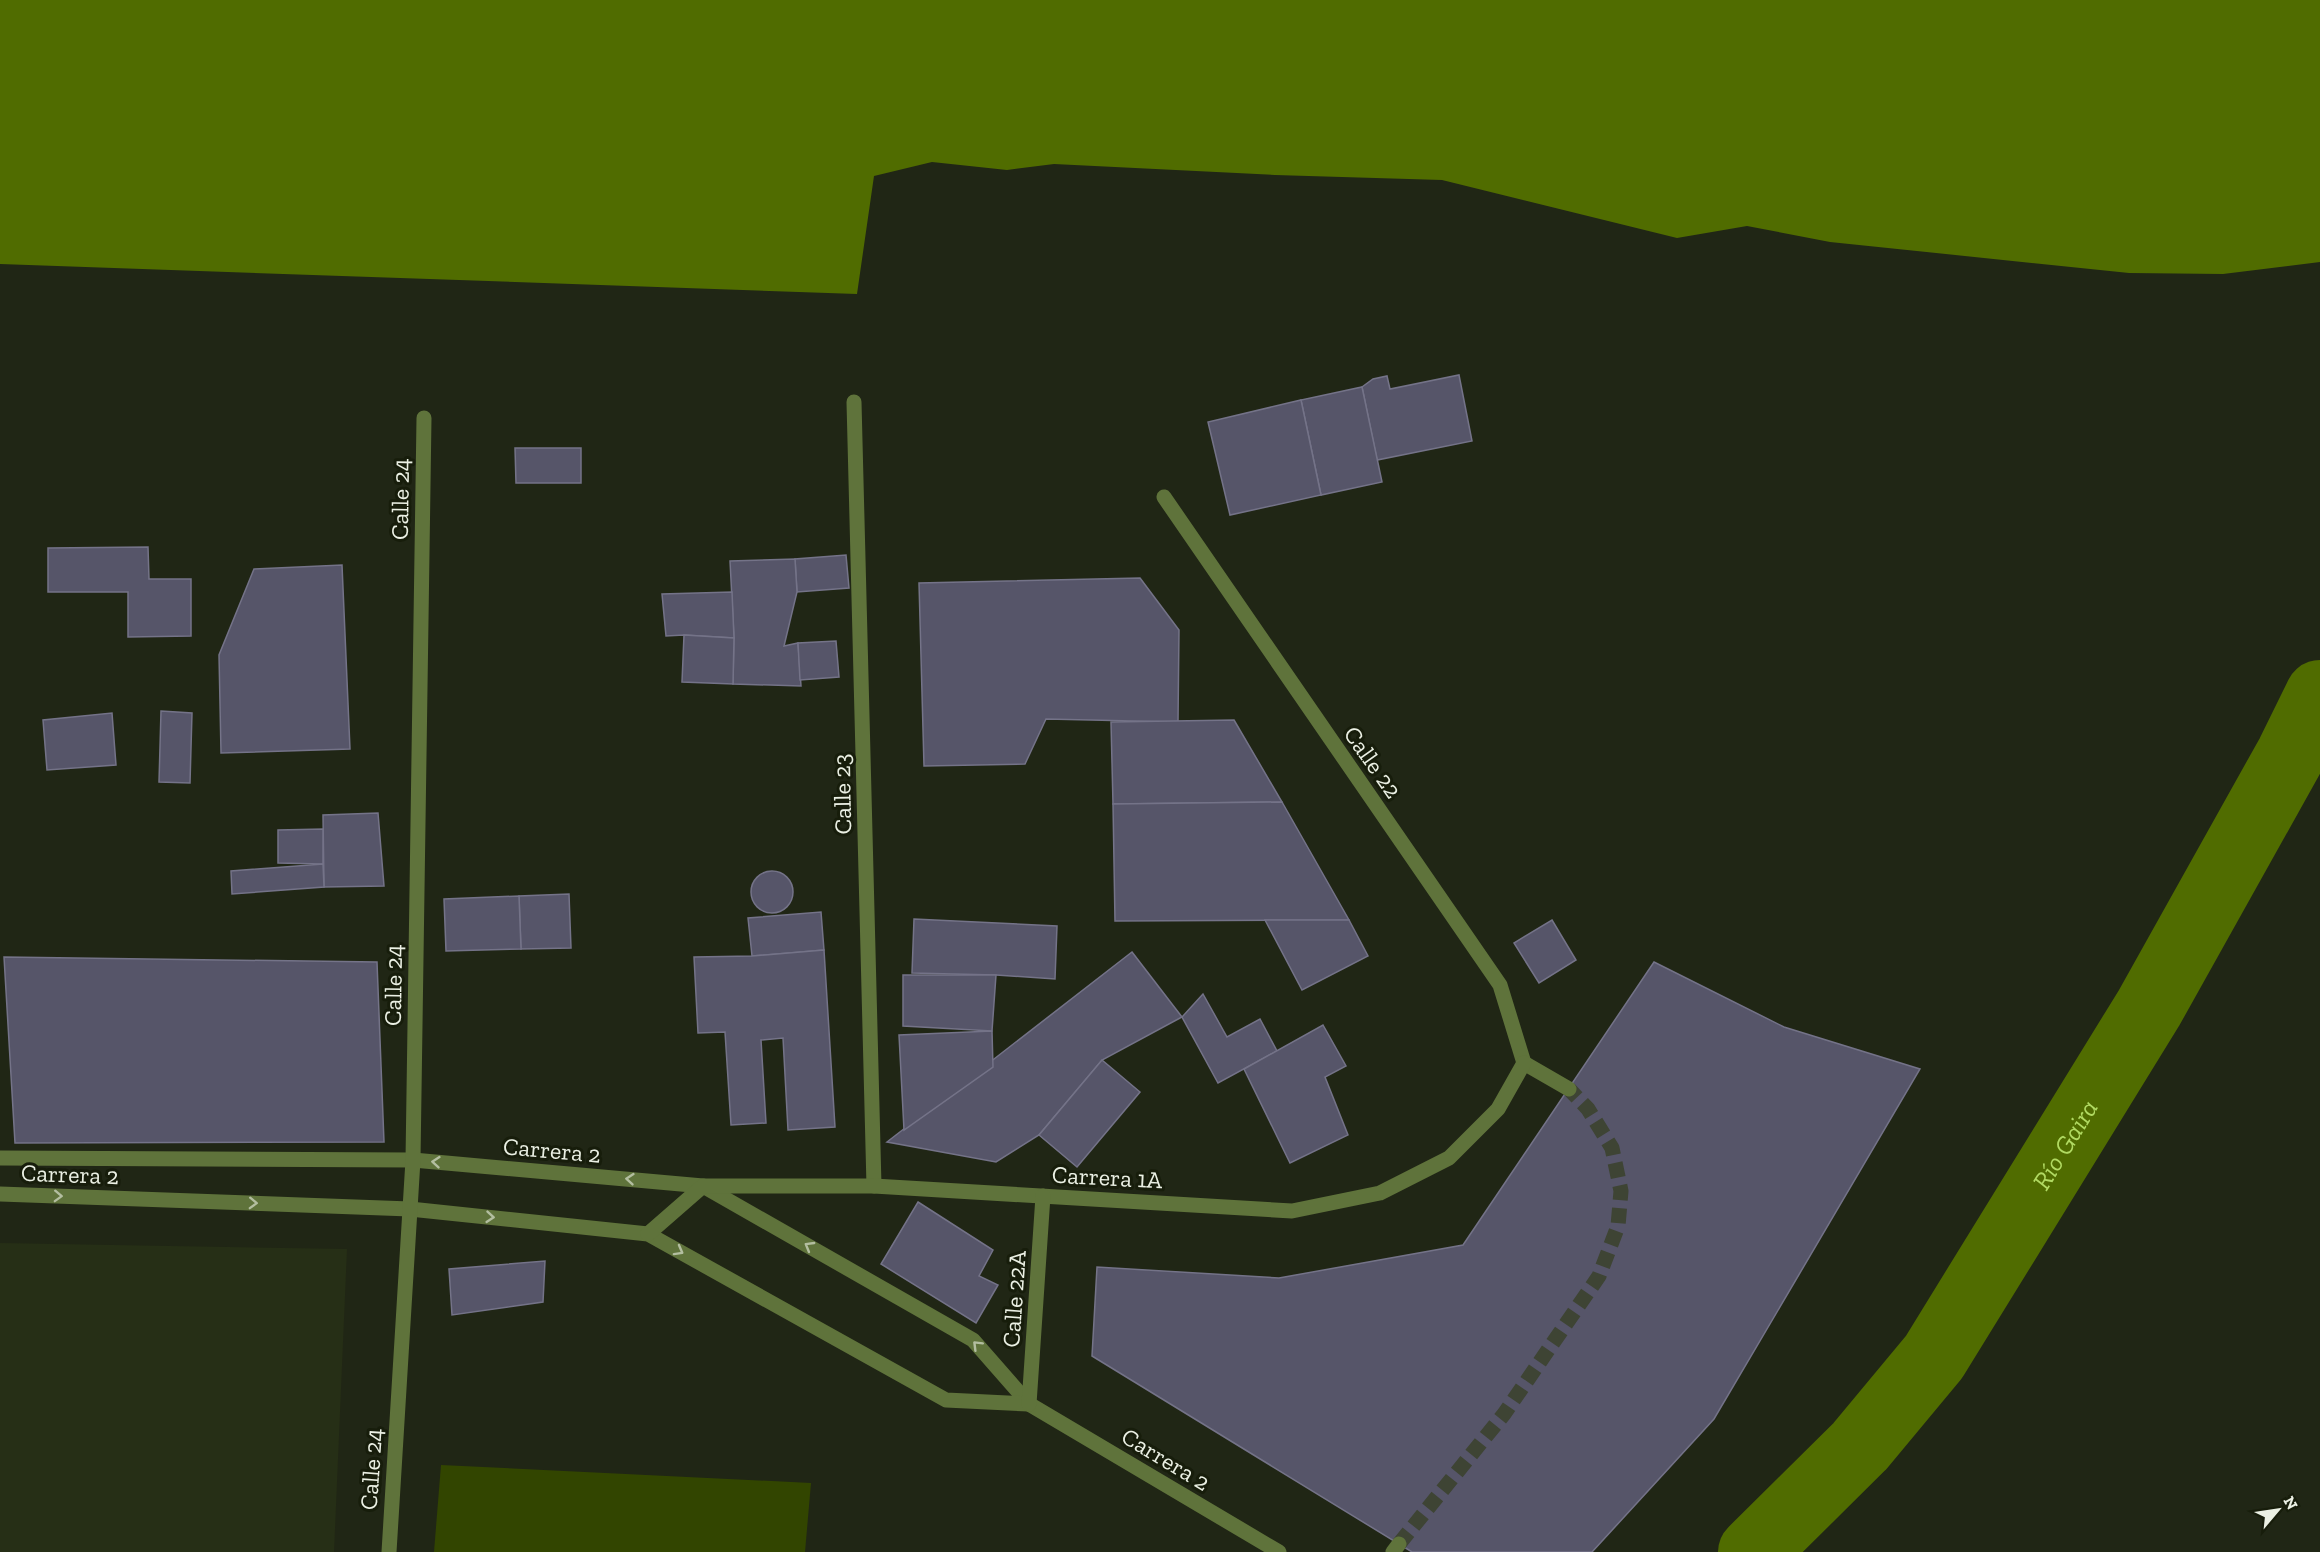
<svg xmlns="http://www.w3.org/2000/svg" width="2320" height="1552" viewBox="0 0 2320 1552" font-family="'Zilla Slab',serif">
<rect width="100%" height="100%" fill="#202615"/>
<path fill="#262f16" d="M0 1243 347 1249 334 1552H0Z"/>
<path fill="#324500" d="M441 1465 811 1483 805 1552H434Z"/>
<path fill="#506c00" d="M0 0H2320V262L2223 274 2129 273 1830 242 1747 226 1677 238 1442 180 1275 175 1054 164 1007 170 932 162 874 176 857 294 0 264Z"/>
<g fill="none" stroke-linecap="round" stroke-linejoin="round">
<path stroke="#506c00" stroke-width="70" id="s1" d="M1753 1552 1860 1446 1934 1357 2149 1008 2291 754 2320 695"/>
</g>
<g fill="#565569" stroke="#747388" stroke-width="1.5">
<path d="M1459 375 1472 441 1377 460 1362 387 1373 379 1387 376 1390 389Z"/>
<path d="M1362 387 1382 482 1321 495 1301 400Z"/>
<path d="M1301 400 1321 495 1230 515 1208 422Z"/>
<path d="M515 448H581V483H516Z"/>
<path d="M148 547 149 579H191V636L128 637V592H48V548Z"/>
<path d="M846 555 849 588 797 592 795 559Z"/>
<path d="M795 559 797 592 784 646 798 643 801 686 733 684 734 638 730 561Z"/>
<path d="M342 565 350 749 221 753 219 655 254 569Z"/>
<path d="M1140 578 1179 630 1178 722 1046 719 1025 764 924 766 919 583Z"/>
<path d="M732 592 734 638 684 635 666 636 662 594Z"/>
<path d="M684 635 734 638 733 684 682 682Z"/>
<path d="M836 641 839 677 800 680 798 643Z"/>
<path d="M161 711 192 713 190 783 159 782Z"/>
<path d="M112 713 116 765 47 770 43 720Z"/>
<path d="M1234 720 1282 802 1113 804 1111 722Z"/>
<path d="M1282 802 1349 920 1115 921 1113 804Z"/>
<path d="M378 813 384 886 324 887 323 815Z"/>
<path d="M323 829V864L278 863V830Z"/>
<path d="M323 864 324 887 232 894 231 871Z"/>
<circle cx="772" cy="892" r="21"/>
<path d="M569 894 571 948 521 949 519 896Z"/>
<path d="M519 896 521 949 446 951 444 899Z"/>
<path d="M821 912 824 950 752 956 748 918Z"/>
<path d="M914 919 1057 926 1055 979 996 975 912 973Z"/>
<path d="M1265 920H1349L1368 956 1302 990Z"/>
<path d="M1552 920 1576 960 1539 983 1514 943Z"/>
<path d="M824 950 835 1127 788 1130 783 1038 761 1040 766 1123 731 1125 725 1032 698 1033 694 957 752 956Z"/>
<path d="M1132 952 1182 1017 1102 1060 1039 1135 996 1162 887 1142Z"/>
<path d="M4 957 377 962 384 1142 15 1143Z"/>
<path d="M1654 962 1784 1027 1920 1069 1714 1419 1592 1552H1412L1092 1356 1097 1267 1279 1278 1463 1245Z"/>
<path d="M903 975H996L992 1031 903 1026Z"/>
<path d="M1203 994 1227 1037 1260 1019 1277 1051 1218 1083 1182 1017Z"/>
<path d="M1323 1025 1346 1066 1325 1077 1348 1135 1290 1163 1244 1069Z"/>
<path d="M992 1031 993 1067 904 1130 899 1035Z"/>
<path d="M1102 1060 1140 1092 1077 1167 1039 1135Z"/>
<path d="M918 1202 993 1250 979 1276 998 1285 976 1323 881 1264Z"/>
<path d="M545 1261 543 1302 452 1315 449 1269Z"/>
</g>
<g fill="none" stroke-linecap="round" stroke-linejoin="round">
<path stroke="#3e4434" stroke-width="15" stroke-dasharray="15 8" stroke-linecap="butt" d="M1399 1544 1504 1414 1599 1276 1618 1226 1621 1191 1612 1148 1588 1109 1569 1089"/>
<g stroke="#5f733b" stroke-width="15">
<path d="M854 402 874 1186"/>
<path d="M1164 497 1500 985 1524 1063"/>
<path d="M1524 1063 1569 1089"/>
<path d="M0 1158 413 1160 703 1186 973 1340 1029 1404 1279 1552"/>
<path d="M0 1194 410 1209 648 1234 946 1400 1029 1404"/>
<path d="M648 1234 703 1186H874L1292 1211 1380 1193 1449 1158 1498 1109 1524 1063"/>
<path d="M1029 1404 1043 1196"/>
<path d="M389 1552 413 1160 424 418"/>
<path d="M1393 1552 1399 1544"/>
</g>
</g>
<defs><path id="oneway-chevron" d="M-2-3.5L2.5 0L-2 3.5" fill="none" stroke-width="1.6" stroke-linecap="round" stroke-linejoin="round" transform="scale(1.5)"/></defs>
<g stroke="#b3bea0">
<use href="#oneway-chevron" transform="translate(436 1162) rotate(-175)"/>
<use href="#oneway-chevron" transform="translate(630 1179) rotate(-175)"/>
<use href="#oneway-chevron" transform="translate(58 1196) rotate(2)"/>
<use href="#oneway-chevron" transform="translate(253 1203) rotate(2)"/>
<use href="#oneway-chevron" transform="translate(490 1217) rotate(5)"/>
<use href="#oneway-chevron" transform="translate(809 1246) rotate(-150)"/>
<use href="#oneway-chevron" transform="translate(679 1251) rotate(29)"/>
<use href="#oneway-chevron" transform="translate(977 1345) rotate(-135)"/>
</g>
<g text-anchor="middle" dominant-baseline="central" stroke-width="6" stroke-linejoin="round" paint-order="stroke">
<g font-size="24" fill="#ebf0e4" stroke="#171d0b">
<text transform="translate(400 499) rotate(-89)">Calle 24</text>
<text transform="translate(1373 762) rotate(55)">Calle 22</text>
<text transform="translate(842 794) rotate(-91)">Calle 23</text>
<text transform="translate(393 985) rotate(-89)">Calle 24</text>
<text transform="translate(552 1150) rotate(5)">Carrera 2</text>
<text transform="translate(70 1174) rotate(2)">Carrera 2</text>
<text transform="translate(1107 1177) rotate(3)">Carrera 1A</text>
<text transform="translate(1014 1299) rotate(-86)">Calle 22A</text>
<text transform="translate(1166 1459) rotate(31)">Carrera 2</text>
<text transform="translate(371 1469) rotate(-86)">Calle 24</text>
</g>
<g font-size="26" font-style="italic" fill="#b1da62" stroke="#171d0b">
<text stroke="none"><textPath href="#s1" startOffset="516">Río Gaira</textPath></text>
</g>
</g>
<g transform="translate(2278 1510) rotate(61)" stroke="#171d0b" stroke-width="4.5" paint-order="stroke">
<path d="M0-4.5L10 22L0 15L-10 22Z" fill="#ebf0e4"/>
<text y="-9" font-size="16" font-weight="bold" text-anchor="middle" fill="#ebf0e4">N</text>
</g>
</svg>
